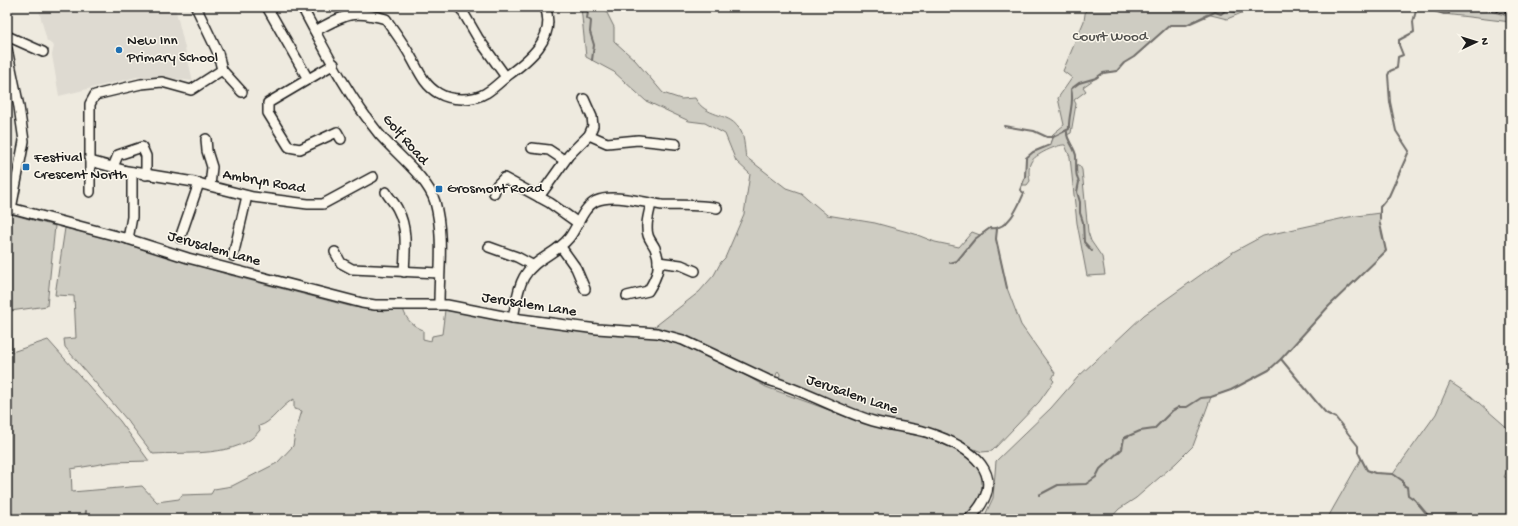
<svg xmlns="http://www.w3.org/2000/svg" width="1518" height="526" viewBox="0 0 1518 526" font-family="'Gochi Hand',sans-serif">
<rect width="100%" height="100%" fill="#eeeadf"/>
<filter id="ink" filterUnits="userSpaceOnUse"><feTurbulence type="fractalNoise" baseFrequency=".025" numOctaves="2"/><feDisplacementMap in="SourceGraphic" scale="8" xChannelSelector="R" yChannelSelector="G"/><feConvolveMatrix kernelMatrix="1 2 1 2 8 2 1 2 1" color-interpolation-filters="sRGB"/></filter>
<g filter="url(#ink)">
<path fill="#dedad1" d="M38 7H175L193 81 160 77H137L59 96 52 55 54 46 47 41Z"/>
<g fill="#ceccc2" stroke="#75746f">
<path d="M581 7H604L614 27V41L635 60 663 93 681 99 695 98C706 118 727 112 738 127 745 134 744 148 746 157L786 188 801 193 827 215 875 223 915 234 935 242 959 247 972 232 980 235 990 228 997 229 996 239 1007 288 1021 325 1055 373 1052 379 1054 381 1039 402 992 451 982 452 968 447 948 434 919 426 875 418 779 380 780 374 778 371 774 380 700 342 674 333 653 328 699 292 714 275 721 262 725 258 744 214 750 174 736 161 725 134 705 123 689 121 646 101 614 72 586 57Z"/>
<path d="M1086 7H1208L1209 9 1245 8 1244 12 1227 19 1207 14 1186 25H1170L1134 57 1124 63 1117 71 1103 73 1083 87 1086 91 1074 100 1076 104 1071 133 1067 135 1076 155V164L1080 166 1082 170 1088 232 1091 241 1102 257 1105 275 1087 276 1077 223 1070 157 1065 145C1058 144 1034 155 1031 162 1028 167 1029 175 1030 181L1027 185H1022L1025 177 1026 158 1033 152 1050 145 1053 134 1064 125 1058 98 1072 78 1063 71 1084 21Z"/>
<path d="M1421 7H1476L1511 17V22L1444 14Z"/>
<path d="M7 213 55 226 47 306 10 311 12 352 48 340 120 421 149 461 113 462 71 469 72 492 142 486 157 502 179 499 182 495 211 494 214 489 232 486 277 463 293 446 295 433 302 411 294 409V399C280 406 272 423 259 426L260 430C240 458 184 452 153 454L127 420 65 347 64 339 76 338 74 296 55 295 65 228 128 243 226 274 353 307 384 311 403 309C407 321 412 325 423 330V339L431 341 432 336 442 334 445 310 503 320 593 333 622 335 647 334 683 344 717 359 766 387 870 425 927 438 957 450 976 464 983 476 984 486 980 500 964 519H11L7 512Z"/>
<path d="M1380 213V224L1386 251 1329 306 1281 359 1269 370 1231 390 1211 397 1193 446 1176 463 1136 498 1119 509 1110 519H987L986 513 993 498 996 461 1051 408 1078 377 1144 315 1233 252 1263 236 1349 217Z"/>
<path d="M1450 382 1471 396 1511 431V463L1504 477 1511 478V519H1327L1361 459 1367 470 1375 473 1393 474 1436 414Z"/>
</g>
<g fill="none" stroke-linecap="round" stroke-linejoin="round">
<g stroke="#6f6d69" stroke-width="2">
<path d="M589 7 587 18 591 21 590 32 594 45 592 60"/>
<path d="M1421 7 1444 14H1449V12"/>
<path d="M1004 126 1034 131 1047 137H1053"/>
<path d="M1067 132C1066 140 1075 147 1076 156 1077 165 1074 174 1079 182L1077 192 1080 202V213L1083 222 1084 242 1092 251"/>
<path d="M1380 219V207L1389 196 1409 151 1396 131 1390 102 1388 75 1390 71 1397 68 1398 57 1403 55 1399 45V40L1414 32 1413 22 1417 7"/>
<path d="M997 229 996 239 1007 288"/>
<path d="M950 263 957 261 975 239 990 228C1008 231 1018 207 1024 193L1020 190 1025 177 1026 158 1033 152 1050 145 1053 137 1069 129C1068 115 1075 103 1071 89L1079 83 1096 78 1103 73 1117 71 1124 63 1134 57 1170 25H1186L1215 12 1221 14 1226 10 1236 12 1239 7"/>
<path d="M1281 359 1318 404 1326 413 1336 418 1358 446V452L1367 470 1375 473 1393 474 1403 481V485L1407 487 1408 495 1415 500 1431 519"/>
<path d="M1039 495 1058 485 1086 484 1096 477 1100 469 1122 449 1124 438 1140 431 1154 429 1172 411 1179 407H1187L1201 398 1211 397 1231 390 1269 370 1281 359 1329 306 1386 251 1380 224"/>
<path d="M7 512 11 519"/>
<path d="M85 519 86 511"/>
</g>
<g stroke="#1c1c1c" stroke-width="12">
<g id="minor">
<path d="M196 7 218 53 222 70 242 92"/>
<path d="M267 7 308 79"/>
<path d="M302 7C325 50 348 96 379 134 395 153 428 178 435 202 444 235 439 270 439 304"/>
<path d="M460 7 478 38 506 77"/>
<path d="M315 31C345 15 352 9 386 19 394 31 404 44 411 57 419 71 424 85 438 93 451 101 473 101 486 93 493 89 500 82 507 76 529 60 557 38 545 7"/>
<path d="M7 36 43 52"/>
<path d="M7 49 19 107 24 141 11 209"/>
<path d="M334 64 268 103V113L289 147 300 149 337 132 341 139"/>
<path d="M589 135 607 143 638 140 676 144"/>
<path d="M206 139 207 151 212 167 210 186"/>
<path d="M532 148 549 150 564 160"/>
<path d="M90 161 127 171 194 182 253 197 308 204H323L373 177"/>
<path d="M113 167 118 155 142 147 146 156V175"/>
<path d="M90 192V104L95 95 141 84 162 82 191 90 222 70"/>
<path d="M386 192C389 198 395 203 398 210 408 229 405 251 404 272"/>
<path d="M494 193 497 185 504 178 550 203 578 223"/>
<path d="M539 197 569 155 589 135 593 126 592 117 584 99"/>
<path d="M7 207 128 239 188 258 362 303 375 305H447L513 318 597 329 657 333 683 340 768 380C804 390 837 410 873 421 890 426 909 427 926 432 970 446 1014 475 969 519"/>
<path d="M180 238 199 183"/>
<path d="M128 239 132 217V172"/>
<path d="M489 247 517 257 532 265"/>
<path d="M561 247 576 268 585 289"/>
<path d="M335 252 341 263 352 269 439 273"/>
<path d="M233 256 247 196"/>
<path d="M658 262 681 265 695 271"/>
<path d="M627 296 648 291C657 277 662 265 655 248 653 244 649 239 648 235 645 225 649 213 651 204"/>
<path d="M513 318C516 304 517 289 524 277 534 259 556 254 569 238 578 227 582 208 596 201 614 193 644 203 662 205 681 206 699 204 717 208"/>
</g>
</g>
<use href="#minor" stroke="#fbf7ec" stroke-width="9"/>
<g stroke="#1c1c1c" stroke-width="3.5">
<path id="rail" d="M1487 7 1511 14"/>
</g>
<use href="#rail" stroke="#fbf7ec" stroke-width="2" stroke-dasharray="6" stroke-linecap="butt"/>
</g>
</g>
<g fill="#1f6fb2" stroke="#fbf7ec" stroke-width="1.5">
<circle cx="119" cy="50" r="4"/>
<rect x="22" y="163" width="8" height="8" rx="2"/>
<rect x="435" y="185" width="8" height="8" rx="2"/>
</g>
<g text-anchor="middle" dominant-baseline="central" stroke-width="3" stroke-linejoin="round" paint-order="stroke">
<g font-size="15" fill="#51514e" stroke="#fbf7ec">
<text x="1110" y="37">Court Wood</text>
</g>
<g font-size="15" fill="#1c1c1c" stroke="#fbf7ec" text-anchor="start">
<text x="127" y="41">New Inn<tspan x="127" dy="17">Primary School</tspan></text>
<text x="34" y="158">Festival<tspan x="34" dy="17">Crescent North</tspan></text>
<text x="447" y="189">Grosmont Road</text>
</g>
<g font-size="15" fill="#1c1c1c" stroke="#fbf7ec">
<text transform="translate(405 140) rotate(49)">Golf Road</text>
<text transform="translate(264 182) rotate(10)">Ambryn Road</text>
<text transform="translate(214 249) rotate(16)">Jerusalem Lane</text>
<text transform="translate(529 305) rotate(9)">Jerusalem Lane</text>
<text transform="translate(852 395) rotate(19)">Jerusalem Lane</text>
</g>
</g>
<rect width="1518" height="526" fill="none" stroke="#fbf7ec" stroke-width="24"/>
<rect x="12" y="12" width="1494" height="502" fill="none" stroke="#1c1c1c" stroke-width="1.5" filter="url(#ink)"/>
<g transform="translate(1476 42) rotate(86)" stroke="#fbf7ec" stroke-width="3" paint-order="stroke">
<path d="M0-3L7 15L0 10L-7 15Z" fill="#1c1c1c"/>
<text y="-6" font-size="11" font-weight="bold" text-anchor="middle" fill="#1c1c1c">N</text>
</g>
</svg>
